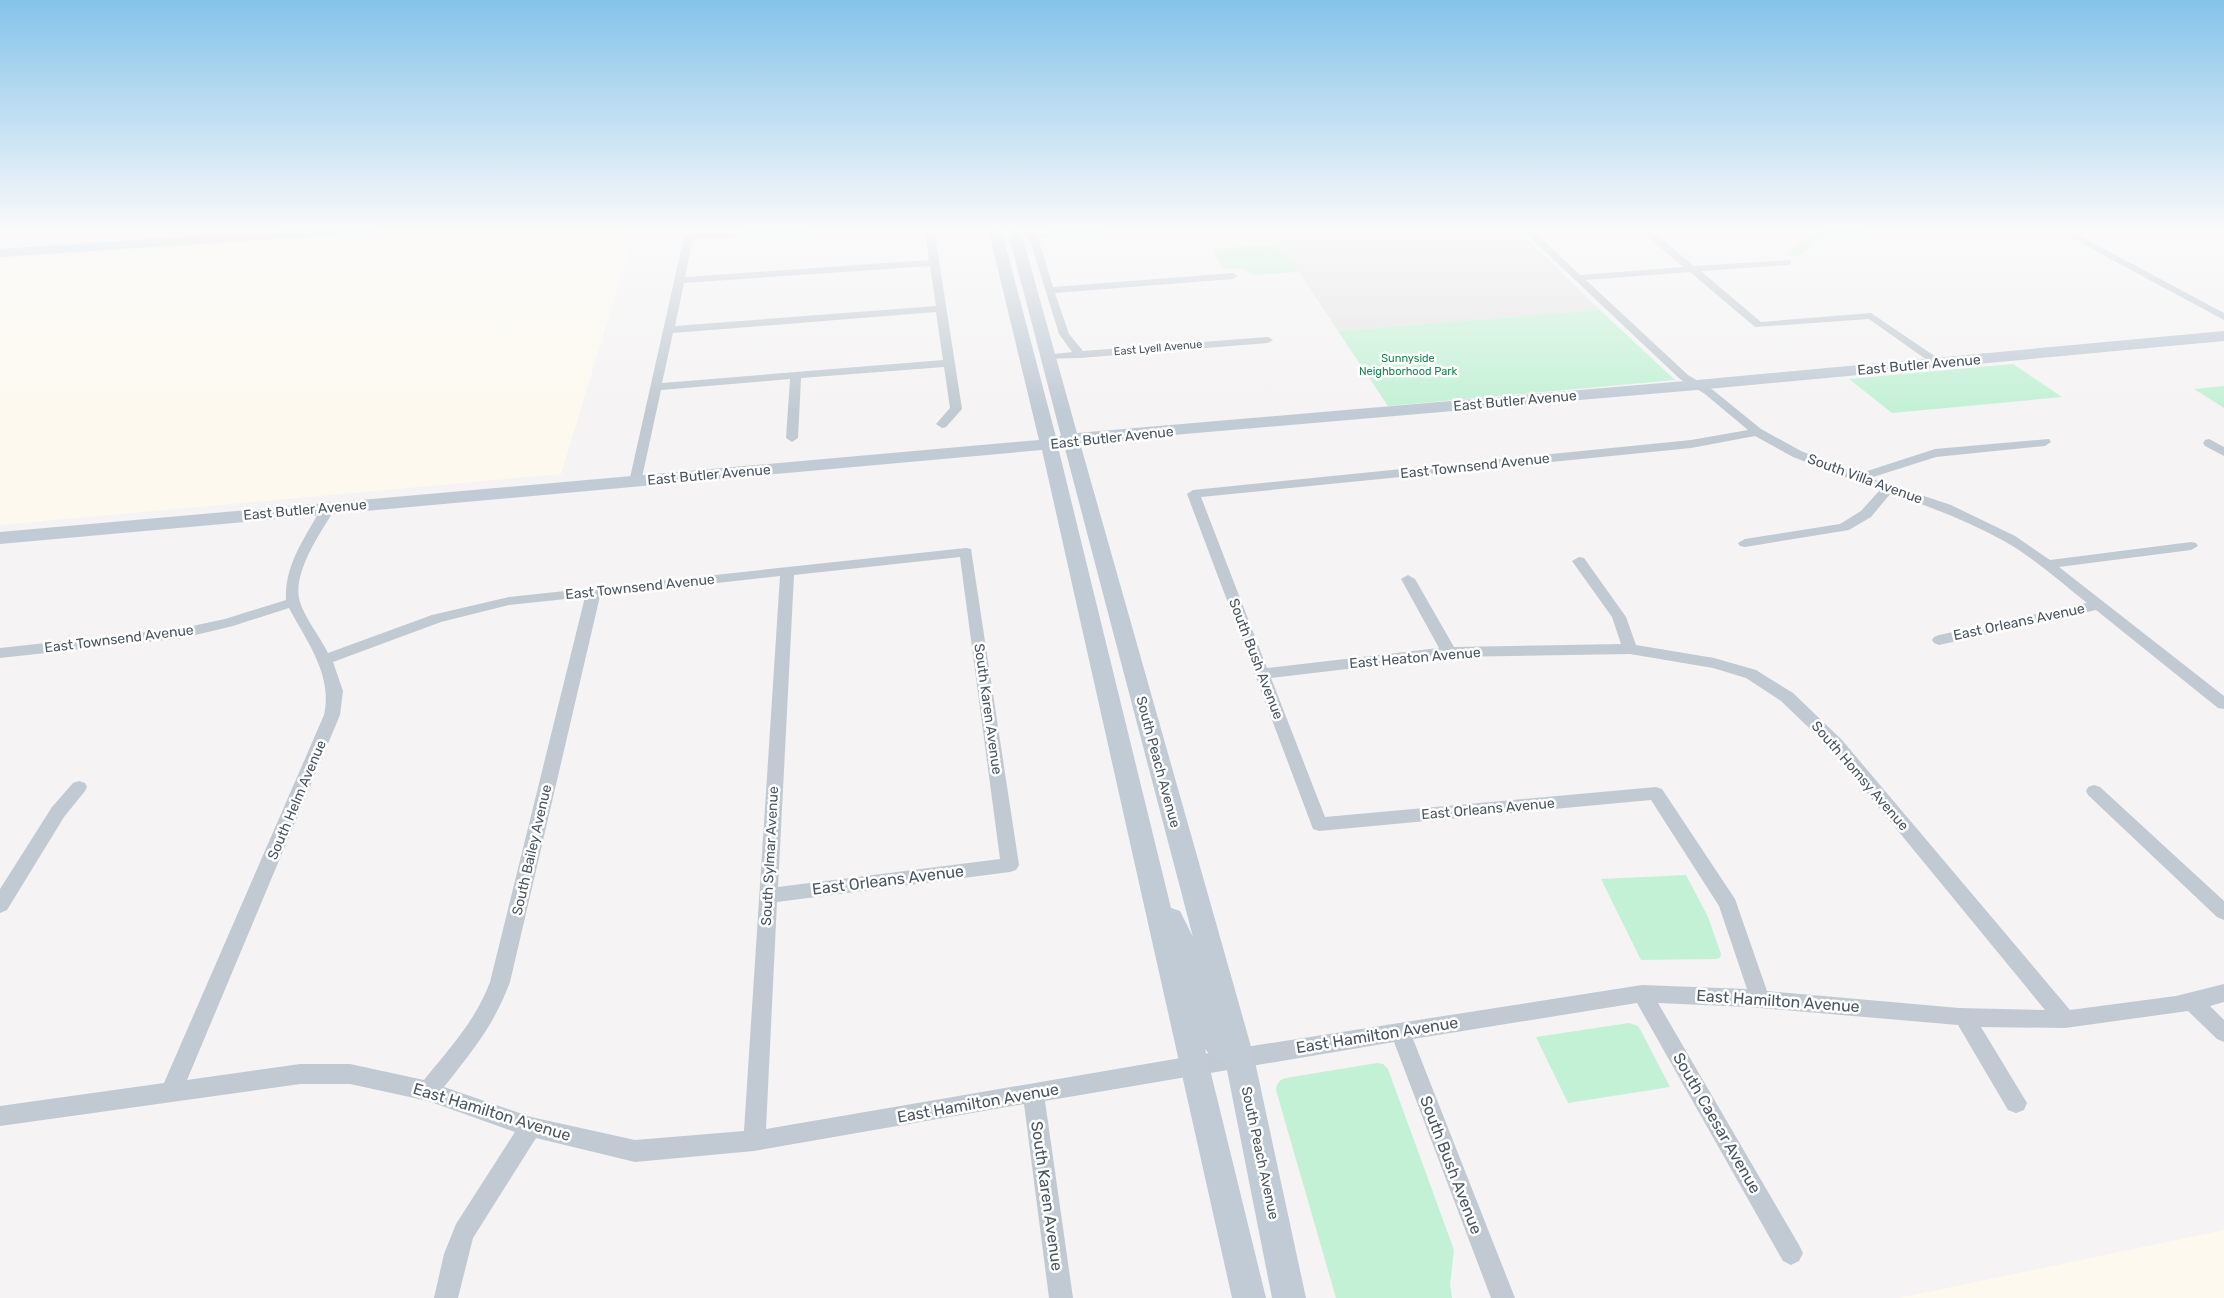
<svg xmlns="http://www.w3.org/2000/svg" width="2224" height="1298" viewBox="0 0 2224 1298" font-family="Rubik,sans-serif">
<rect width="100%" height="100%" fill="#f5f3f3"/>
<g fill="#fdf9ef">
<path d="M474 228H636L561 474 0 525V259Z"/>
<path d="M2224 1230V1298H1899Z"/>
</g>
<path fill="#e6e4e5" d="M1270 228H1516L1600 310 1338 331Z"/>
<g fill="#c3f1d5">
<path d="M1814 233 1822 238 1798 256 1787 254Z"/>
<path d="M1280 244 1299 272 1254 275 1242 269 1223 268 1212 249Z"/>
<path d="M1600 310 1675 380 1388 406 1338 331Z"/>
<path d="M2013 364 2062 397 1892 413 1849 379Z"/>
<path d="M2224 386V408L2194 389Z"/>
<path d="M1686 875 1708 917 1721 954 1720 958 1716 959 1641 960 1601 879Z"/>
<path d="M1629 1023 1638 1026 1640 1029 1670 1087 1568 1103 1536 1037Z"/>
<path d="M1377 1063 1383 1064 1388 1069 1454 1250 1450 1285 1452 1298H1336L1276 1090C1277 1083 1279 1080 1286 1078Z"/>
</g>
<g fill="none" stroke-linecap="round" stroke-linejoin="round">
<g fill="#c1cad2" fill-rule="evenodd">
<path d="M777 228H829L825 231 693 239 685 277 929 260 925 228H934L962 409 946 427 942 428 936 424 950 408 944 367 801 378 798 438 792 442 786 438 790 379 661 390 641 482 639 485H631L629 482 684 237 689 234ZM930 266 936 306 675 326 684 283ZM936 312 943 360 662 383 673 333Z"/>
<path d="M1074 228H1119L1115 231 1038 237 1053 287 1233 273 1238 276 1233 279 1055 293 1069 334 1083 351 1268 337 1273 340 1268 343 1080 358 1043 359 1042 357 1043 355 1072 352 1059 334 1029 237 1020 235 1033 231Z"/>
<path d="M1520 228H1530L1580 275 1683 267 1638 228H1648L1694 266 1791 260V264L1788 265 1701 271 1761 322 1871 313 1942 361 1943 363 1942 365H1934L1869 319 1755 327 1690 272 1586 280 1688 375 1713 390 1761 429 1801 451 1858 474 1935 449 2049 439 2051 442 2045 446 1936 457 1870 478 1951 505 2015 536 2050 560 2191 542 2196 543 2198 546 2191 550 2059 567 2224 696V709L2218 708 2096 610 1939 645 1934 643 1932 640 1934 637 1939 635 2087 603C2061 582 2034 558 2004 541 1968 521 1930 507 1891 493L1871 517 1849 530 1745 547 1740 546 1738 543 1745 539 1840 524 1861 511 1880 490 1793 457 1755 436 1691 448 1201 497 1267 668 1439 648 1401 579 1408 575 1415 579 1454 647 1621 644 1612 617 1572 561 1579 557 1584 558 1626 617 1636 645 1714 658 1756 670 1793 693 1842 740 2070 1010 2176 996 2224 984V1002L2210 1006 2224 1020V1042L2217 1039 2188 1011 2065 1028 1981 1027 2027 1103 2024 1110 2016 1113 2008 1110 1958 1025 1748 1007 1658 1003 1799 1245 1803 1253 1799 1261 1791 1265 1783 1261 1637 1003 1413 1039 1515 1298H1491L1394 1042 1045 1101 1073 1298H1049L1024 1104 754 1151 635 1162 536 1138 473 1238 458 1298H434L444 1254 456 1224 515 1132 428 1101 350 1084H300L0 1126V1106L164 1083 324 715C333 675 307 642 289 608L233 626 183 638 0 658V648L183 628 225 619 286 600C284 565 306 536 322 507L329 503 336 507C322 531 291 573 300 602 305 618 320 637 328 653L432 615 509 597 966 548 971 549 1019 865 1016 870 1010 872 777 902 766 1129 1239 1048 1642 985 1747 989 1719 906 1651 800 1319 831 1313 829 1187 494 1193 490 1691 440 1748 430 1705 394 1680 379ZM960 557 1000 859 778 887 794 575ZM780 576 744 1131 635 1140 531 1117 444 1087C473 1050 493 1027 510 982L600 596ZM585 597 490 982C476 1020 449 1049 424 1080L350 1064H300L187 1080 340 715 343 691 333 662 441 622 509 605ZM1630 654 1713 668 1746 678 1781 701 1830 748 2045 1010 1959 1008 1767 991 1735 899 1662 789 1656 787 1325 817 1271 678 1449 657Z"/>
<path d="M1842 228H1884L1880 231 1820 236 1815 233 1820 230Z"/>
<path d="M2053 228H2065L2224 313V320Z"/>
<path d="M2214 228H2224V234Z"/>
<path d="M2209 439 2224 447V456L2205 446 2203 443 2205 440Z"/>
<path d="M79 781 85 783 87 787 85 791 64 817 7 910 0 913V889L52 807 73 783Z"/>
<path d="M2094 785 2100 787 2224 901V920L2217 917 2088 795 2086 791 2088 787Z"/>
</g>
<g fill="#c1cbd6" fill-rule="evenodd">
<path d="M313 228H385L379 232 0 257V249Z"/>
<path d="M988 228H1001L1056 437 1061 436 1007 228H1020L1077 433 1697 380 2224 331V341L1697 390 1080 443 1254 1057 1306 1298H1272L1226 1065 1210 1055 1205 1049 1266 1298H1232L1042 450 0 544V532L1039 440ZM1064 445 1193 937 1180 911 1171 908 1058 447Z"/>
</g>
</g>
<linearGradient id="sky" x2="0" y2="1"><stop stop-color="#85c3ea"/><stop offset="0.56" stop-color="#fafafa"/><stop offset="1" stop-color="#fafafa" stop-opacity="0"/></linearGradient>
<rect width="2224" height="410" fill="url(#sky)"/>
<g text-anchor="middle" dominant-baseline="central" stroke-width="5" stroke-linejoin="round" paint-order="stroke">
<g font-size="11" fill="#4a5661" stroke="#fff">
<text transform="translate(1158 348) rotate(-5)">East Lyell Avenue</text>
</g>
<g font-size="11" fill="#17864f" stroke="#fff">
<text x="1408" y="358">Sunnyside<tspan x="1408" dy="13">Neighborhood Park</tspan></text>
</g>
<g font-size="14" fill="#4a5661" stroke="#fff">
<text transform="translate(1919 365) rotate(-5)">East Butler Avenue</text>
<text transform="translate(1515 401) rotate(-5)">East Butler Avenue</text>
<text transform="translate(1112 438) rotate(-6)">East Butler Avenue</text>
<text transform="translate(1475 466) rotate(-6)">East Townsend Avenue</text>
<text transform="translate(709 475) rotate(-5)">East Butler Avenue</text>
<text transform="translate(1865 479) rotate(20)">South Villa Avenue</text>
<text transform="translate(305 510) rotate(-5)">East Butler Avenue</text>
<text transform="translate(640 587) rotate(-6)">East Townsend Avenue</text>
<text transform="translate(2019 622) rotate(-12)">East Orleans Avenue</text>
<text transform="translate(119 639) rotate(-7)">East Townsend Avenue</text>
<text transform="translate(1415 658) rotate(-5)">East Heaton Avenue</text>
<text transform="translate(1256 659) rotate(69)">South Bush Avenue</text>
<text transform="translate(988 709) rotate(82)">South Karen Avenue</text>
<text transform="translate(1158 762) rotate(75)">South Peach Avenue</text>
<text transform="translate(1860 776) rotate(49)">South Homsy Avenue</text>
<text transform="translate(297 800) rotate(-67)">South Helm Avenue</text>
<text transform="translate(1488 809) rotate(-5)">East Orleans Avenue</text>
<text transform="translate(532 850) rotate(-77)">South Bailey Avenue</text>
<text transform="translate(770 856) rotate(-87)">South Sylmar Avenue</text>
<text transform="translate(1260 1153) rotate(78)">South Peach Avenue</text>
</g>
<g font-size="16" fill="#4a5661" stroke="#fff">
<text transform="translate(888 880) rotate(-7)">East Orleans Avenue</text>
<text transform="translate(1778 1001) rotate(4)">East Hamilton Avenue</text>
<text transform="translate(1377 1035) rotate(-9)">East Hamilton Avenue</text>
<text transform="translate(978 1103) rotate(-10)">East Hamilton Avenue</text>
<text transform="translate(492 1112) rotate(17)">East Hamilton Avenue</text>
<text transform="translate(1717 1123) rotate(60)">South Caesar Avenue</text>
<text transform="translate(1451 1165) rotate(69)">South Bush Avenue</text>
<text transform="translate(1047 1196) rotate(82)">South Karen Avenue</text>
</g>
</g>
</svg>
